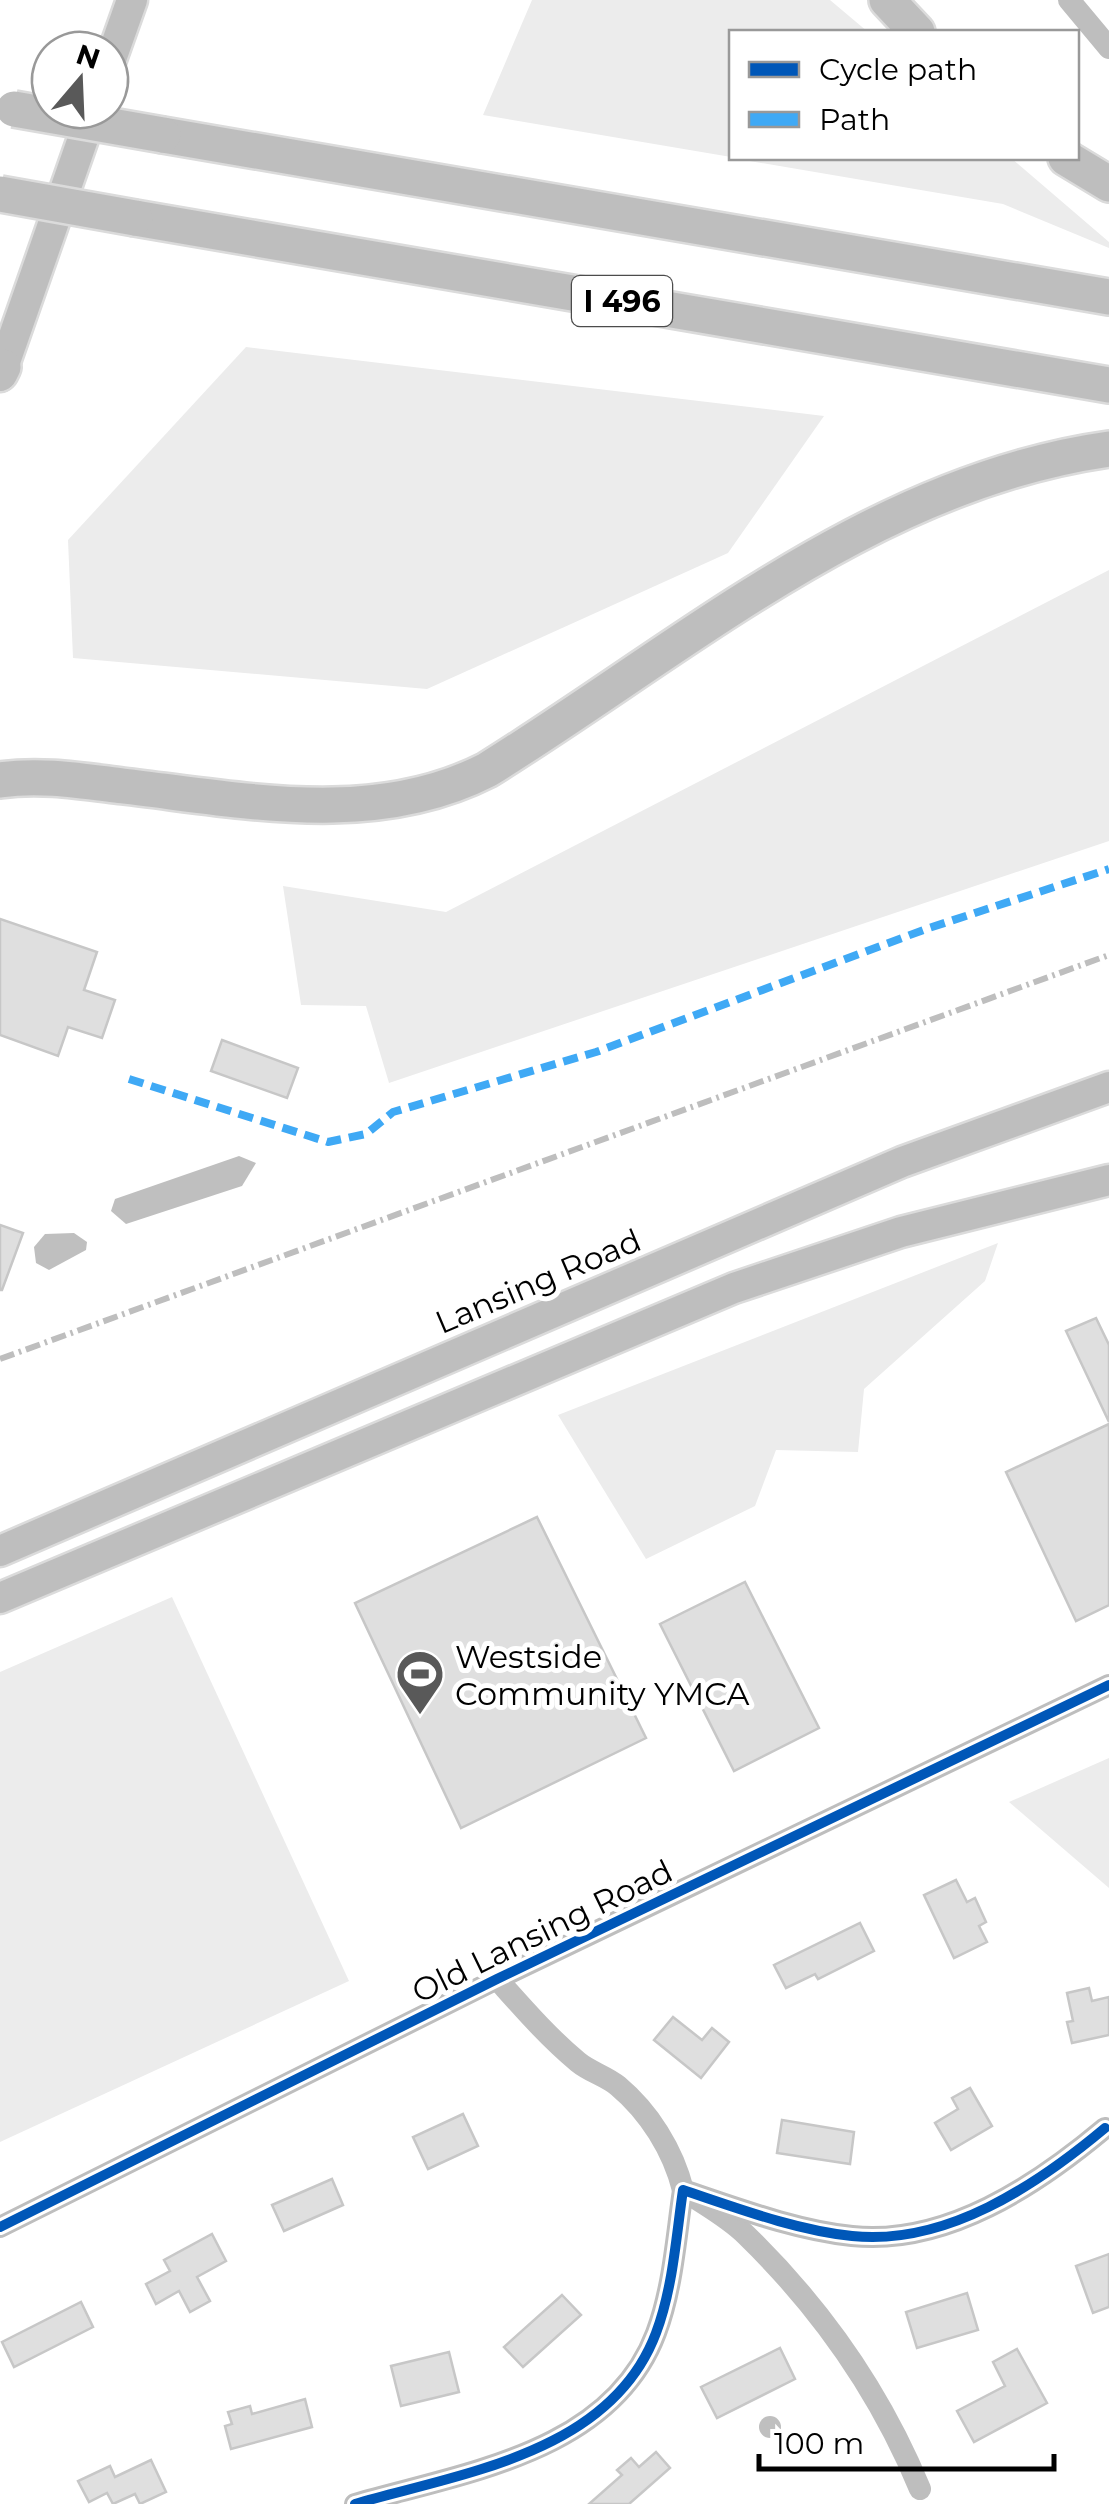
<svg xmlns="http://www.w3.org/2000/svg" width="1109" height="2504" viewBox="0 0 1109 2504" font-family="Montserrat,sans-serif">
<rect width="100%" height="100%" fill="#fff"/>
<g fill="#ececec">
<path d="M532 0H830L868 32H732L731 157 483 115Z"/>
<path d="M732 158H1011L1109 242V248L1003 204Z"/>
<path d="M246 347 824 416 728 553 427 689 73 658 68 540Z"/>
<path d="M1109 570V841L389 1083 366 1006 301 1005 283 886 446 912Z"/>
<path d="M998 1243 985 1281 864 1389 858 1452 776 1450 755 1506 646 1559 558 1415Z"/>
<path d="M172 1597 349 1981 0 2142V1672Z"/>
<path d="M1109 1758V1888L1009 1802Z"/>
</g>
<g fill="#bfbfbf">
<path d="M239 1156 256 1163 242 1186 126 1224 111 1211 115 1199Z"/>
<path d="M74 1233 87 1242 86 1250 49 1270 36 1263 34 1247 45 1234Z"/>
<circle cx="770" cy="2427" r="11"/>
</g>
<g fill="#dfdfdf" stroke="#c7c7c7" stroke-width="2.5">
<path d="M0 919 97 952 84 990 115 1000 102 1038 68 1027 58 1056 0 1035Z"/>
<path d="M222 1040 298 1068 287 1098 211 1071Z"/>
<path d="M0 1225 23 1233 2 1290H0Z"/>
<path d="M1096 1318 1109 1345V1422L1066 1331Z"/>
<path d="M1109 1424V1605L1076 1621 1006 1472Z"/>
<path d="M537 1517 646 1738 461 1828 355 1603Z"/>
<path d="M745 1582 819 1728 734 1771 660 1624Z"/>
<path d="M956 1880 967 1902 975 1898 986 1922 979 1926 987 1942 954 1958 924 1895Z"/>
<path d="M860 1923 874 1951 818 1979 815 1974 786 1988 774 1965Z"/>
<path d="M1089 1988 1092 2001 1109 1997V2035L1072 2043 1067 2022 1073 2021 1067 1993Z"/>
<path d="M673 2017 702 2040 712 2028 729 2042 701 2078 654 2040Z"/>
<path d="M970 2088 992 2126 951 2150 935 2123 958 2109 952 2098Z"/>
<path d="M463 2114 478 2146 428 2169 413 2137Z"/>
<path d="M782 2120 854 2132 850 2164 777 2153Z"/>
<path d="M332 2179 343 2205 284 2231 272 2205Z"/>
<path d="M212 2234 226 2261 197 2277 210 2301 190 2312 179 2291 156 2304 146 2284 170 2271 164 2260Z"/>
<path d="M1109 2254V2307L1093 2313 1076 2266Z"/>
<path d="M967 2293 978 2330 917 2348 906 2312Z"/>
<path d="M562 2295 581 2315 523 2367 504 2347Z"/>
<path d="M81 2302 93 2327 14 2367 2 2342Z"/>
<path d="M780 2348 795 2379 717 2418 701 2387Z"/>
<path d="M1017 2349 1047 2403 974 2442 957 2411 1005 2386 993 2362Z"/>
<path d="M449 2352 459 2392 401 2406 391 2366Z"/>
<path d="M305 2399 312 2427 231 2449 225 2426 232 2424 228 2412 250 2406 252 2414Z"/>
<path d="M656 2452 670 2468 629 2504H589L622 2475 617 2470 631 2458 639 2467Z"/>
<path d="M151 2460 166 2492 140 2504 135 2494 113 2504 107 2493 89 2502 78 2481 110 2466 115 2477Z"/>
</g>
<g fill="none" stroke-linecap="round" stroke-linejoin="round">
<g stroke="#dbdbdb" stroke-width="35">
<g id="major">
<path d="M110 62 132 0"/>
<path d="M0 376 93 110"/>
<path d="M0 1551 902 1162 1109 1087"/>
<path d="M0 1598 734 1288 901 1232 1109 1180"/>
</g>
</g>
<g stroke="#dbdbdb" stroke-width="40">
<g id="highway">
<path d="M887 0 917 32"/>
<path d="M163 135 1109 297"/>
<path d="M1066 158 1109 184"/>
<path d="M135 218 1109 385"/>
<path d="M0 373 3 367"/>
<path d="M0 780C41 774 82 781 123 786 244 800 374 828 487 770 683 648 873 482 1109 449"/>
</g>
</g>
<g stroke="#bebebe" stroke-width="22">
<path d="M1069 0 1109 48"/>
<path d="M497 1979C523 2008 548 2037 578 2062 590 2072 606 2076 618 2086 649 2112 673 2150 683 2190 703 2204 728 2217 746 2235 821 2308 880 2392 920 2489"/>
<path d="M0 2227 497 1979 1109 1685"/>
<path d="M355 2504C462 2473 611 2453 656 2333 673 2288 676 2237 683 2190 737 2208 795 2230 852 2236 946 2246 1037 2185 1105 2128"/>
</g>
<use href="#major" stroke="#bebebe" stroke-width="30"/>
<use href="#highway" stroke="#bebebe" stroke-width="35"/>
<path stroke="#bebebe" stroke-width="6" stroke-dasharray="15 5 2.5 5" stroke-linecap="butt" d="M0 1359 1109 955"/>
<g stroke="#dbdbdb" stroke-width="40" stroke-linecap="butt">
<g id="highway-bridge">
<path d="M14 109 163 135"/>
<path d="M0 194 135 218"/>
</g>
</g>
<use href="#highway-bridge" stroke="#bebebe" stroke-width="35"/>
<path stroke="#3fa9f5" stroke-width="8" stroke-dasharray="15 8" stroke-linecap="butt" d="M129 1079 328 1142 366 1134 393 1112 596 1052 926 929 1109 869"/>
<g stroke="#fff" stroke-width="16">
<g id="cycleway">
<path d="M0 2227 497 1979 1109 1685"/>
<path d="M355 2504C462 2473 611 2453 656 2333 673 2288 676 2237 683 2190 737 2208 795 2230 852 2236 946 2246 1037 2185 1105 2128"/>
</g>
</g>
<use href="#cycleway" stroke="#0057b8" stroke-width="10"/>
</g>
<defs>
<g id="stadium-pin" transform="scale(2.5)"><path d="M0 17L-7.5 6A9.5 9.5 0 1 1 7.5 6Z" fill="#595959" stroke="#fff"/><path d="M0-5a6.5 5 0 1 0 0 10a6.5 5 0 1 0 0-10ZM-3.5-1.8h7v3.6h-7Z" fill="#fff"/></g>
</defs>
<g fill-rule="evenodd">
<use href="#stadium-pin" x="420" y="1674"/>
</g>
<g text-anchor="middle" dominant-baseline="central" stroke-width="10" stroke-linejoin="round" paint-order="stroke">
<rect fill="#fff" stroke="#4c4c4c" stroke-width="2.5" x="572" y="276" width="100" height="50" rx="8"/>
<g font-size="30" font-weight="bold" fill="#000">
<text x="622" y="301">I 496</text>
</g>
<g font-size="32" fill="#000" stroke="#fff">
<text transform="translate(538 1281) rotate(-23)">Lansing Road</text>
<text transform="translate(542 1931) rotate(-26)">Old Lansing Road</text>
</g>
<g font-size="32" fill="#000" stroke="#fff" text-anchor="start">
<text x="455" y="1656">Westside<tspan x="455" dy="37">Community YMCA</tspan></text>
</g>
</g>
<rect x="729" y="30" width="350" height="130" fill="#ffffff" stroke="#999999" stroke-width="2.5"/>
<rect x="749" y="62" width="50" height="15" fill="#0057b8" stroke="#999999" stroke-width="2.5"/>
<text x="819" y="80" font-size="30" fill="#000000">Cycle path</text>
<rect x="749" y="112" width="50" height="15" fill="#3fa9f5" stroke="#999999" stroke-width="2.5"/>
<text x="819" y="130" font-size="30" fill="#000000">Path</text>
<g transform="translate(80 80) rotate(19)"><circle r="48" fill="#ffffff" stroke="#999999" stroke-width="2.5"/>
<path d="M0-8L18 38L0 25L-18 38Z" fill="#595959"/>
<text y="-15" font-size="28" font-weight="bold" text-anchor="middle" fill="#000000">N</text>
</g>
<path d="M759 2454v15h295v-15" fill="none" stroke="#000000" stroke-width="5"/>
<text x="774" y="2454" font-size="30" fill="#000000" stroke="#ffffff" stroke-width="8" paint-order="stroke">100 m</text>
</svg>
